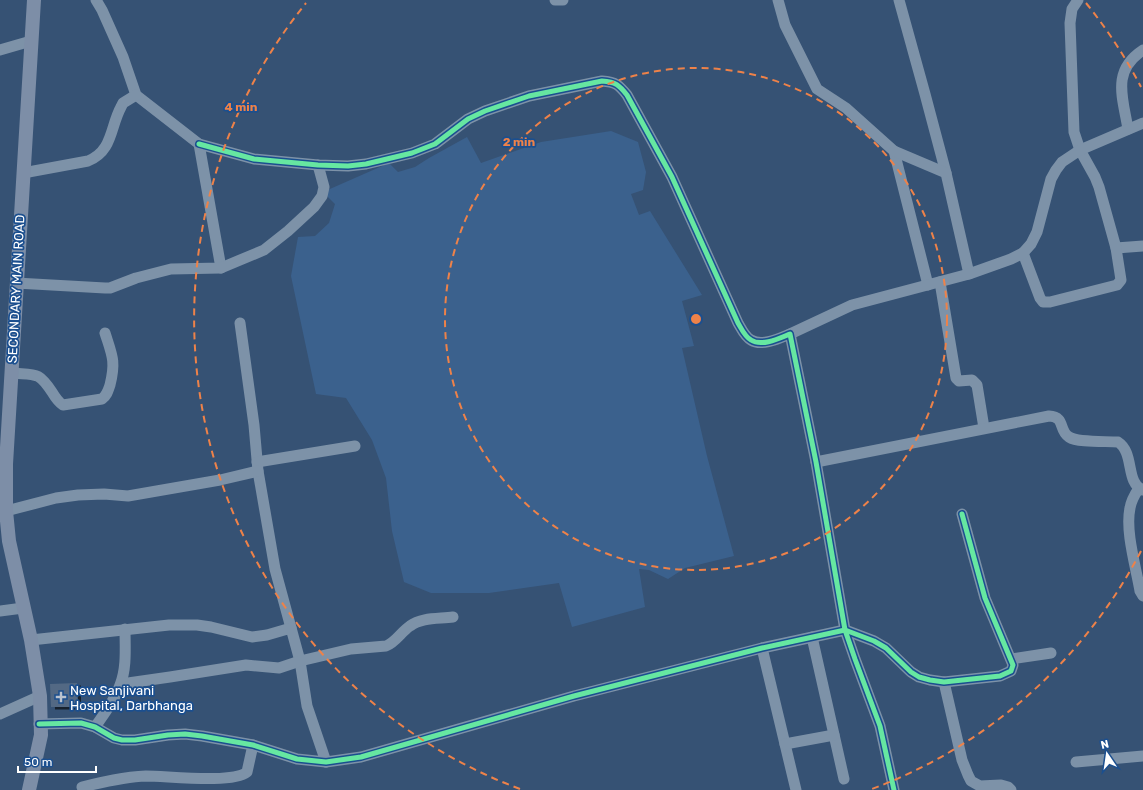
<svg xmlns="http://www.w3.org/2000/svg" width="1143" height="790" viewBox="0 0 1143 790" font-family="Rubik,sans-serif">
<defs>
<filter id="shadow"><feDropShadow dx="4" dy="2.5" stdDeviation="0" flood-color="#0009"/></filter>
</defs>
<rect width="100%" height="100%" fill="#365274"/>
<path fill="#3b618d" d="M611 131 638 142 646 172 643 190 631 194 639 215 650 211 702 295 682 301 694 346 682 348 707 456 734 556 685 568 668 579 649 570 639 569 645 607 572 627 559 583 489 593H431L404 582 392 531 386 478 372 440 346 398 316 394 291 276 298 237 315 236 329 223 335 204 323 192 389 163 398 172 415 167 429 158 467 137 481 163 541 142Z"/>
<path fill="#526984" filter="url(#shadow)" d="M77 683 78 707H51L50 684Z"/>
<g fill="none" stroke-linecap="round" stroke-linejoin="round">
<g stroke="#7d92a8" stroke-width="11">
<path d="M96 0 102 10 123 57 136 95 199 144 221 268"/>
<path d="M555 0H563"/>
<path d="M778 0 785 25 817 89 846 108 894 151 928 285"/>
<path d="M899 0 925 94 946 173"/>
<path d="M0 50 31 41"/>
<path d="M1128 129C1123 98 1111 71 1143 50"/>
<path d="M199 144 254 159 318 165 348 166 366 164 412 153 435 144 468 119 485 111 529 96 602 81C616 82 619 85 627 95L672 177 738 323C741 328 745 337 751 340 762 347 780 338 790 334L816 462 845 630 855 659 880 726 894 790"/>
<path d="M894 151 946 173 969 274"/>
<path d="M23 173 88 161C113 151 110 127 121 107L123 103 136 95"/>
<path d="M1116 248 1143 246"/>
<path d="M1023 253 1040 298 1043 302H1050L1117 285 1121 280 1116 248 1099 187 1095 177 1080 150 1074 132 1070 23 1072 9 1078 0"/>
<path d="M940 282 956 378 959 381 972 380 977 385 984 428"/>
<path d="M16 283 105 288H110L136 278 171 269 221 268 264 250 288 231 314 207 322 196 324 187 318 165"/>
<path d="M240 323 254 425 258 471 275 569 300 661 307 706 326 762"/>
<path d="M790 334 852 305 969 274 1011 259 1023 253 1031 244 1037 232 1051 179 1056 170 1062 162 1080 150 1143 123"/>
<path d="M11 373C36 375 38 371 52 392 55 397 58 402 63 405L102 399C107 395 108 391 110 385 116 361 112 355 105 333"/>
<path d="M257 462 355 446"/>
<path d="M816 462 1049 416C1066 417 1058 430 1069 437 1078 443 1106 441 1118 442 1135 453 1125 483 1143 490"/>
<path d="M1139 488C1135 494 1131 501 1130 508 1125 531 1136 567 1140 591L1143 596"/>
<path d="M6 511 56 498 78 495 104 494 128 496 220 480 258 471"/>
<path d="M0 611 23 608"/>
<path d="M812 637 844 779"/>
<path d="M31 640 169 625H197L211 627 252 637 267 635 291 628"/>
<path d="M762 648 796 790"/>
<path d="M1011 659 1051 653"/>
<path d="M944 682 962 760 968 775 971 781 980 786 1001 785 1008 787 1011 790"/>
<path d="M121 684 170 677 246 665 279 668 300 661 351 649 386 646C396 642 401 632 410 626 422 617 439 619 453 617"/>
<path d="M0 714 40 696"/>
<path d="M39 724 81 723 95 727 114 738 122 740H135L168 735 185 734 202 736 253 745 297 759 326 762 361 757 574 696 762 648 845 630 874 641 886 648 911 672 919 677 930 680 944 682 1000 676 1011 671 1013 665 985 598 962 514"/>
<path d="M95 727C104 714 115 700 120 685 127 668 125 647 125 629"/>
<path d="M785 744 834 735"/>
<path d="M1076 762 1143 756"/>
<path d="M82 787C103 782 124 777 146 776 168 776 232 784 247 772L253 745"/>
</g>
<path stroke="#7d8ea7" stroke-width="14" d="M29 790 41 735 40 696 31 640 9 541 6 511V464L34 0"/>
<g stroke="#1b4f8f" stroke-width="8">
<g id="cycleway">
<path d="M199 144 254 159 318 165 348 166 366 164 412 153 435 144 468 119 485 111 529 96 602 81C616 82 619 85 627 95L672 177 738 323C741 328 745 337 751 340 762 347 780 338 790 334L816 462 845 630 855 659 880 726 894 790"/>
<path d="M39 724 81 723 95 727 114 738 122 740H135L168 735 185 734 202 736 253 745 297 759 326 762 361 757 574 696 762 648 845 630 874 641 886 648 911 672 919 677 930 680 944 682 1000 676 1011 671 1013 665 985 598 962 514"/>
</g>
</g>
<use href="#cycleway" stroke="#66e7a1" stroke-width="5"/>
</g>
<g fill="none" stroke="#ee8249" stroke-width="2" stroke-dasharray="7 5">
<circle cx="696" cy="319" r="251"/>
<path d="M1141 551A502 502 0 0 1 872 789M520 789A502 502 0 0 1 306 3M1086 3A502 502 0 0 1 1141 87"/>
</g>
<path fill="#b9c2ce" stroke="#1b4f8f" stroke-width="1.5" d="M59 691h4v4h4v4h-4v4h-4v-4h-4v-4h4z"/>
<g text-anchor="middle" dominant-baseline="central" stroke-width="3.5" stroke-linejoin="round" paint-order="stroke">
<g font-size="13" fill="#fff" stroke="#1b4f8f">
<text transform="translate(16 289) rotate(-87)">SECONDARY MAIN ROAD</text>
</g>
<g font-size="13" fill="#fff" stroke="#1b4f8f" text-anchor="start">
<text x="70" y="690">New Sanjivani<tspan x="70" dy="15">Hospital, Darbhanga</tspan></text>
</g>
</g>
<circle cx="696" cy="319" r="6" fill="#ee8249" stroke="#1b4f8f" stroke-width="2"/>
<g font-size="12" text-anchor="middle" font-weight="bold" fill="#ee8249" stroke="#1b4f8f" stroke-width="3.5" stroke-linejoin="round" paint-order="stroke">
<text x="241" y="111">4 min</text>
<text x="519" y="146">2 min</text>
</g>
<g transform="translate(1107 754) rotate(347)" stroke="#1b4f8f" stroke-width="3" paint-order="stroke">
<path d="M0-3L7 15L0 10L-7 15Z" fill="#ffffff"/>
<text y="-6" font-size="11" font-weight="bold" text-anchor="middle" fill="#ffffff">N</text>
</g>
<path d="M18 766v6h78v-6" fill="none" stroke="#ffffff" stroke-width="2"/>
<text x="24" y="766" font-size="12" fill="#ffffff" stroke="#1b4f8f" stroke-width="3" paint-order="stroke">50 m</text>
</svg>
